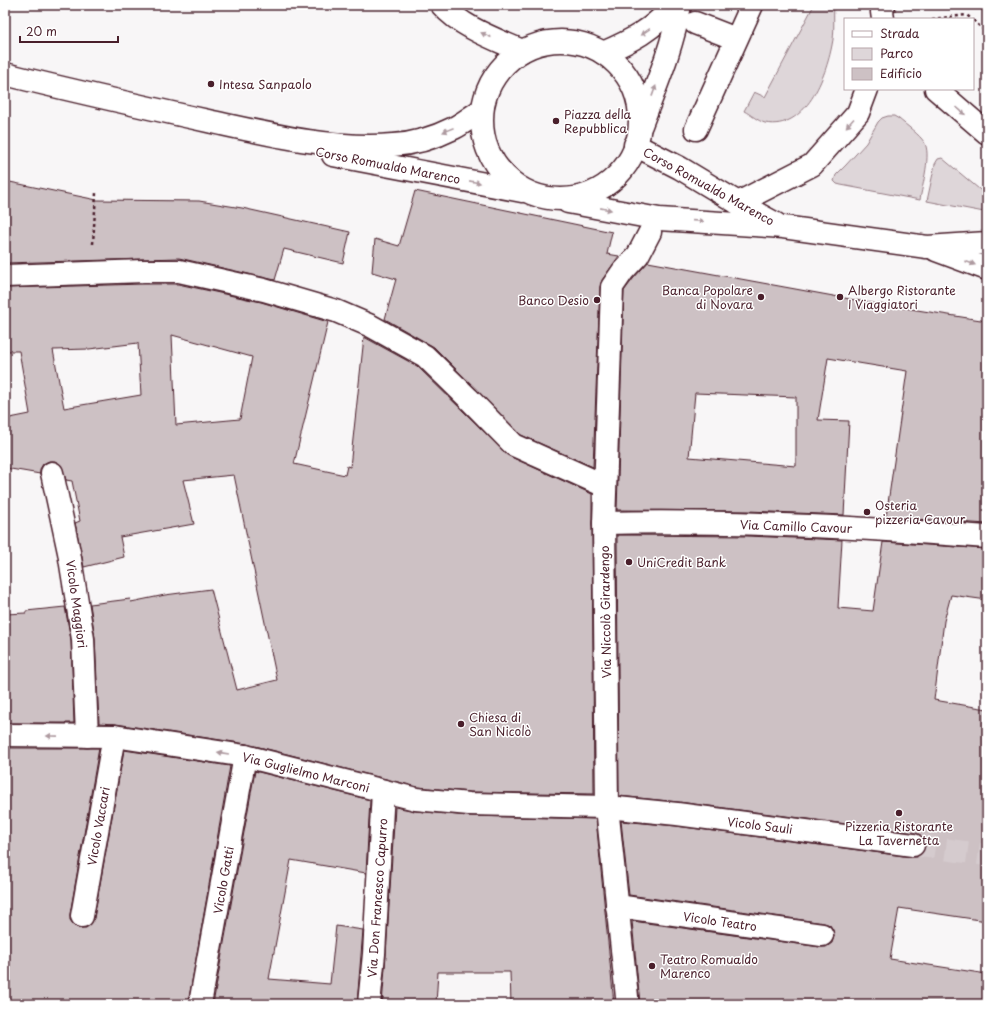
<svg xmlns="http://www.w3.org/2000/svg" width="992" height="1009" viewBox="0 0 992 1009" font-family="'Playpen Sans',sans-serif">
<rect width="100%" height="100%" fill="#f8f6f7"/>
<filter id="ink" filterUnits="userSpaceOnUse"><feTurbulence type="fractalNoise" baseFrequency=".025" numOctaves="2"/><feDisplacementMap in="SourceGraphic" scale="8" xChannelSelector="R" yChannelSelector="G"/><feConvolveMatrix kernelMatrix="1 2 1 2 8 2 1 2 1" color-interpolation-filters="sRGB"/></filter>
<g filter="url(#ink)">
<g fill="#ded6d9" stroke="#947a82">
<path d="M814 5H834C833 18 835 32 832 45 826 76 806 131 765 123 758 121 750 114 744 111L754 92 765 97Z"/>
<path d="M888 116H894L899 119C906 125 920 135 924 142 932 153 922 186 920 200L841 185 837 184 834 181 836 175 846 165 866 143 878 122 882 118Z"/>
<path d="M942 158 985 194 987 198 984 212 927 201 935 164 938 159Z"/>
</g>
<g fill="#cdc1c4" stroke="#4a1f2b" fill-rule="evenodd">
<path d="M5 181 97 200 199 201 242 208 350 232 343 263 284 249 275 280 179 258 144 259 5 263Z"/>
<path d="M415 191 612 232 607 254 619 256 602 280 600 287 593 467 521 435 434 347 385 319 396 279 372 272 375 239 399 246Z"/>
<path d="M648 262 866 302 987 321V524L886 517 907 371 828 358 818 420 849 421 844 515 748 511 617 510 624 291 633 279ZM695 393 796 397V466L689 457Z"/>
<path d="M144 284H178L261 302 328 322 294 464 345 475 347 466 350 467 364 337 417 366 509 456 592 494V523L594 794 470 792 418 787 247 744 116 724 99 723 95 638 90 604 130 599 131 602 165 595 211 589 237 690 277 680 234 475 183 480 194 524 120 537 124 557 84 567 75 523 80 521 72 481 66 480 61 465 55 461H49L43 464 40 469V474L5 468V419L30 414 19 351H5V288ZM172 335 252 357 240 419 176 425ZM138 343 141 395 64 408 53 350 89 349Z"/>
<path d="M617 535 747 536 842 540 838 608 873 611 883 542 987 549V600L951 595 944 621 934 700 987 709V921L899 908 890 959 987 974V1004H640L632 921 820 947H826L832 943 834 936 833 930 830 925 824 923 629 895 621 821 676 826 911 857H917L923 853 925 846V841L921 835 915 833 679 802 619 796Z"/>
<path d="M65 607 71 640 74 723H5V614L26 613V611Z"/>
<path d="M5 748H99L70 914V920L74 925 80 928H86L91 924 94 918 124 750 230 766 188 1004H5Z"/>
<path d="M255 771 370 800 366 873 291 860 269 979 330 984 336 926 363 930 357 1004H213Z"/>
<path d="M395 807 415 811 468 816 596 819 614 1004H511L510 972H438L436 1004H382L386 955Z"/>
</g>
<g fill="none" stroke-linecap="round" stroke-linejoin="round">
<path stroke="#d5cbce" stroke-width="22" stroke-dasharray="22 11" stroke-linecap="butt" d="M913 845 987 855"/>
<g stroke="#4a1f2b" stroke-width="25">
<g id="minor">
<path d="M442 5C461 27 495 39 522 51"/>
<path d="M883 19 882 12 884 5"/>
<path d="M695 23 736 39"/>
<path d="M936 89 987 133"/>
<path d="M696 129 752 5"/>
<path d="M738 203 812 165 858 113 867 89"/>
<path d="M5 276 144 271H179L264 290 336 311 371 326 425 356 468 398 514 445 605 486"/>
<path d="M52 473 69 552 83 639 87 736"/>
<path d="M604 523C731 520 860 527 987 537"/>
<path d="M5 735 114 736 245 756 416 799 469 804 607 807 677 814 913 845"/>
<path d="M617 906 822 935"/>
<path d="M82 916 114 736"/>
<path d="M200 1004 245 756"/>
<path d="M369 1004 374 954 383 791"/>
<path d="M627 1004V997L607 807 604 523 612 287 623 271 638 255 650 232"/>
</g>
</g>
<g stroke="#4a1f2b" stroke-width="25">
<g id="major">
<circle cx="561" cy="120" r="79"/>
<path d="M603 53C629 42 655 29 673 5"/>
<path d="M5 74C72 91 140 106 208 121 268 134 332 150 393 145 414 144 436 137 454 128 464 123 473 115 482 110"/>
<path d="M641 125C656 86 673 46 680 5"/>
<path d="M635 145 680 168 738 203 776 224"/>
<path d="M333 155 522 191"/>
<path d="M568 202 659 219 783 227 927 247 987 243"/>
<path d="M936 250 987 269"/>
</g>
</g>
<g stroke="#4a1f2b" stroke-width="2.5" stroke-dasharray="3 3" stroke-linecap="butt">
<path d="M932 19 967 15 971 19"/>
<path d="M973 20 987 33"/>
<path d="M93 244 96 193"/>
</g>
<use href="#minor" stroke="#fff" stroke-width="22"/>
<use href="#major" stroke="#fff" stroke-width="22"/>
</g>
<defs><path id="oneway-solid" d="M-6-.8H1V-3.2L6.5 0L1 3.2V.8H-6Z"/></defs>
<g fill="#ae9aa0">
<use href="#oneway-solid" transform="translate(645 32) rotate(146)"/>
<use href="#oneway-solid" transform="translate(486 35) rotate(-155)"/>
<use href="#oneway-solid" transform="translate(654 91) rotate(-70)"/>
<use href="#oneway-solid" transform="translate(961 111) rotate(41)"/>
<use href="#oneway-solid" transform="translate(850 123) rotate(132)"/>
<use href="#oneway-solid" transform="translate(448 130) rotate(158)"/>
<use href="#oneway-solid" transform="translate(475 182) rotate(11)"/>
<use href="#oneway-solid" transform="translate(606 209) rotate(11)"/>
<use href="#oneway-solid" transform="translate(698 221) rotate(4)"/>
<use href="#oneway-solid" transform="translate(970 263) rotate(20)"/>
<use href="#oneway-solid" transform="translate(52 736) rotate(-179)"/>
<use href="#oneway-solid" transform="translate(223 753) rotate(-171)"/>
</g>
</g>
<g fill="#4a1f2b" stroke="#fff" stroke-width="1.5">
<circle cx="211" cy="84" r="4"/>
<circle cx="556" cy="121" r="4"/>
<circle cx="761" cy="297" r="4"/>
<circle cx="840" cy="297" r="4"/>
<circle cx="597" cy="300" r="4"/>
<circle cx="867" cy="512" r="4"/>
<circle cx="629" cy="562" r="4"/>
<circle cx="461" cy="724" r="4"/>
<circle cx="899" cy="813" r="4"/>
<circle cx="652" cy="966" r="4"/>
</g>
<g text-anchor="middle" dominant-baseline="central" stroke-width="3" stroke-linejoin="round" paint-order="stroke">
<g font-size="12" fill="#4a1f2b" stroke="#fff" text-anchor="start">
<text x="219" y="84">Intesa Sanpaolo</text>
<text x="564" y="114">Piazza della<tspan x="564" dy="14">Repubblica</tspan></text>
<text x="753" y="290" text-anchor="end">Banca Popolare<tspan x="753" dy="14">di Novara</tspan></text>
<text x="848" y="290">Albergo Ristorante<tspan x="848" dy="14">I Viaggiatori</tspan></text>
<text x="589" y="300" text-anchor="end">Banco Desio</text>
<text x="875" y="505">Osteria<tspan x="875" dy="14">pizzeria Cavour</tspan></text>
<text x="637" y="562">UniCredit Bank</text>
<text x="469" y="717">Chiesa di<tspan x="469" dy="14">San Nicolò</tspan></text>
<text x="899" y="826" text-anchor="middle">Pizzeria Ristorante<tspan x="899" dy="14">La Tavernetta</tspan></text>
<text x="660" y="959">Teatro Romualdo<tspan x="660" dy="14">Marenco</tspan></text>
</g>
<g font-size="12" fill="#4a1f2b" stroke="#fff">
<text transform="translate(388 165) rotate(11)">Corso Romualdo Marenco</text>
<text transform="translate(709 186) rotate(29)">Corso Romualdo Marenco</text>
<text transform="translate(796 526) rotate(2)">Via Camillo Cavour</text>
<text transform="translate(77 604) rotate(82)">Vicolo Maggiori</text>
<text transform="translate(605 612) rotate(-91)">Via Niccolò Girardengo</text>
<text transform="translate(306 772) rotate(14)">Via Guglielmo Marconi</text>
<text transform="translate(760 825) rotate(7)">Vicolo Sauli</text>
<text transform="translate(98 826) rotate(-80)">Vicolo Vaccari</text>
<text transform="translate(223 880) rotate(-80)">Vicolo Gatti</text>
<text transform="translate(377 898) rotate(-86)">Via Don Francesco Capurro</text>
<text transform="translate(720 921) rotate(8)">Vicolo Teatro</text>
</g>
</g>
<rect width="992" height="1009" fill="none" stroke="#fff" stroke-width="20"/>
<rect x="10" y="10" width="972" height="989" fill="none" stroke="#4a1f2b" stroke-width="1.5" filter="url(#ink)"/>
<rect x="844" y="18" width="130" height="72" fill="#ffffff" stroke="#b7a5aa"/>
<rect x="852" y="31" width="20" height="6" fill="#ffffff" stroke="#b7a5aa"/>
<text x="880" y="38" font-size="12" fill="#4a1f2b">Strada</text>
<rect x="852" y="48" width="20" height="12" fill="#ded6d9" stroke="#b7a5aa"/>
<text x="880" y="58" font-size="12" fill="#4a1f2b">Parco</text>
<rect x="852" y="68" width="20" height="12" fill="#cdc1c4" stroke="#b7a5aa"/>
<text x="880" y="78" font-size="12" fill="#4a1f2b">Edificio</text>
<path d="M20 36v6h98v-6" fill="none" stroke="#4a1f2b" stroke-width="2"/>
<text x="26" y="36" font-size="12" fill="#4a1f2b" stroke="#ffffff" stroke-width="3" paint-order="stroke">20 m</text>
</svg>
